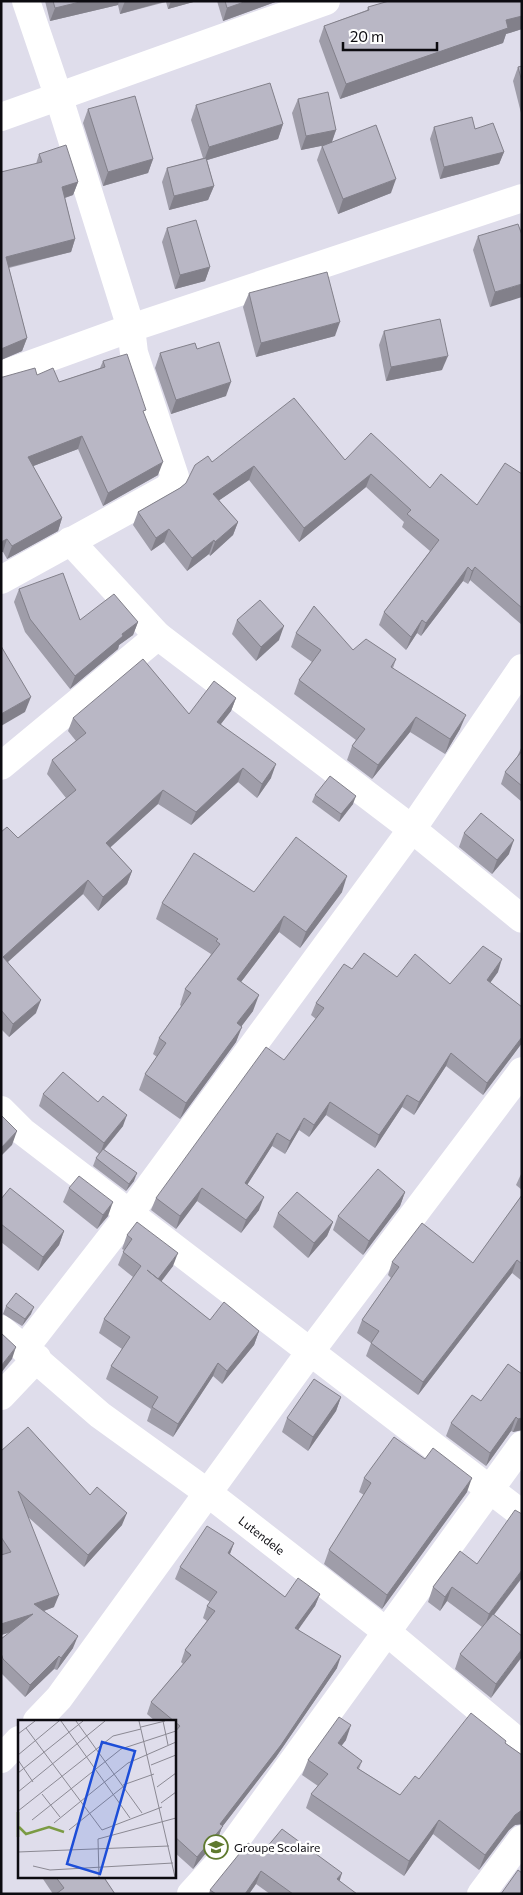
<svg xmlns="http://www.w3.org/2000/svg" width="523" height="1895" viewBox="0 0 523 1895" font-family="Commissioner,sans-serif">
<rect width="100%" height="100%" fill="#dfddeb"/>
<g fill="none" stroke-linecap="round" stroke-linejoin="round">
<g stroke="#fff" stroke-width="28">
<path d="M1 117 326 1"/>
<path d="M1 375 131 328 522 198"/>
<path d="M70 541 158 636"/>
<path d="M1 580 168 488 175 477 134 353 131 328 59 98 26 1"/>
<path d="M1 766 158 636 412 829 522 919"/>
<path d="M1 1110 22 1131 522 1514"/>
<path d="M1 1329 100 1415 208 1493 388 1633 522 1745"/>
<path d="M25 1348 130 1213 412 829 522 668"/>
<path d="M1 1396 37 1358"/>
<path d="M37 1721 59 1698 310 1352 522 1071"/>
<path d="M1 1759 19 1740"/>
<path d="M191 1894 220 1862 522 1445"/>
<path d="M481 1894 522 1839"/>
</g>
</g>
<g fill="#9f9da9">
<path d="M45 1H197L168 9 166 2 120 14 118 5 50 21Z"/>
<path d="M217 1H278L223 21Z"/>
<path d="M522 1V29L506 34 503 43 340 99 319 41 324 26 367 10 368 7Z"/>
<path d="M522 66V117L513 81 518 67Z"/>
<path d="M298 99 336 130 332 142 391 193 338 214 317 160 322 146 325 145 301 150 292 113Z"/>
<path d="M196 105 283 124 278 139 207 160 214 186 208 200 169 210 162 182 167 168 203 158 191 120Z"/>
<path d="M88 109 153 159 148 173 103 186 83 123Z"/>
<path d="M434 127 475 129 504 152 499 164 440 179 430 139Z"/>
<path d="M39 154 78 182 73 195 65 198 75 239 71 252 9 268 27 338 22 351 1 360V172L36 164Z"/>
<path d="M167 228 210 267 205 281 175 289 162 242Z"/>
<path d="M522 235 490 307 473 250 478 236Z"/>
<path d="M249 293 335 336 256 357 243 307Z"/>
<path d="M384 331 442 370 386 381 379 345Z"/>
<path d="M197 349 226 396 171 414 155 368 160 353Z"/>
<path d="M103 361 144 414 158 475 103 506 78 449 33 466 62 518 58 531 7 559 3 552V377L37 375 59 382 100 368Z"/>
<path d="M345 460 430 488 477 505 522 474V625L470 580 468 584 463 581 421 636 417 633 406 650 379 625 384 612 430 551 402 527 404 522 366 487 299 542 249 480 219 500 238 522 233 535 210 556 209 554 187 571 164 542 151 551 133 525 138 512 180 488 212 462Z"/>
<path d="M19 589 80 620 138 622 133 635 119 645 118 649 70 689 25 632 14 602Z"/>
<path d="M237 620 279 640 256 661 232 634Z"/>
<path d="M296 633 353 650 396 659 393 668 460 729 445 754 410 732 372 779 347 760 352 746 356 740 294 694 299 680 312 662 291 647Z"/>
<path d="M236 698 231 711 221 724 271 778 257 798 238 782 191 825 158 804 110 847 132 871 127 884 98 911 83 894 8 962 36 1013 9 1037 1 1029V832L18 838 66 798 47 774 52 760 76 741 68 731 73 718 189 714Z"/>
<path d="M522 746V802L501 784 505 772 517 757Z"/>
<path d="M315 795 353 804 339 822 312 802Z"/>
<path d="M464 833 509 854 492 874 459 847Z"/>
<path d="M254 892H342L300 948 279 932 241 982 253 1011 241 1026 236 1042 180 1119 139 1090 145 1074 157 1057 153 1054 159 1038 181 1006 180 1005 185 989 210 956 211 954 156 919 162 903Z"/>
<path d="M352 969 397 977 450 984 498 972 490 982 522 1007V1043L483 1095 446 1066 414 1115 402 1107 375 1148 326 1115 309 1137 299 1130 285 1154 272 1146 247 1185 259 1210 241 1233 197 1201 176 1229 151 1210 156 1198 284 1060 316 1019 311 1015 316 1003Z"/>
<path d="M43 1094 123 1126 104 1150 134 1181 126 1191 93 1166 96 1158 99 1154 39 1106Z"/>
<path d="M522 1172V1190L516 1185Z"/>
<path d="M69 1188 108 1216 97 1229 63 1202Z"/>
<path d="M405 1192 400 1206 363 1255 333 1230 338 1216Z"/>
<path d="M522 1195V1281L512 1273 418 1395 366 1356 371 1343 357 1333 362 1320 391 1278 388 1275 392 1262 473 1263Z"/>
<path d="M1 1199 64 1231 59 1245 38 1271 1 1242Z"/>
<path d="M278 1213 333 1222 327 1236 308 1258 273 1227Z"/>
<path d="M127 1235 173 1266 161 1282 210 1320 259 1331 254 1345 222 1384 213 1376 173 1437 147 1421 151 1409 106 1379 111 1366 122 1349 99 1333 104 1319 133 1277 118 1265 124 1250 122 1249Z"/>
<path d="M6 1306 31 1314 22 1326 3 1314Z"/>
<path d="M508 1364 522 1430 513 1432 511 1431 486 1466 446 1436 451 1423 481 1401Z"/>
<path d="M341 1397 336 1411 308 1451 282 1432 287 1418Z"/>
<path d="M1 1451 90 1495 122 1525 84 1567 28 1517 54 1607 44 1611 73 1648 57 1670 54 1669 25 1697 1 1673V1639L9 1633 1 1635Z"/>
<path d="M364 1478 467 1492 382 1609 324 1564 329 1550 364 1495 359 1492Z"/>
<path d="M234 1543 230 1554 285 1597 320 1594 315 1606 298 1629 337 1668 276 1757 222 1827 218 1838 193 1869 174 1852V1721H155L147 1714 151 1702 183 1664 181 1662 185 1650 207 1621 203 1618 207 1606 210 1602 175 1579 180 1567Z"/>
<path d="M460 1551 494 1615 522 1636 491 1698 455 1669 460 1654 482 1627 447 1601 440 1611 428 1602 433 1587Z"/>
<path d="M346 1740 341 1746 362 1761 359 1769 400 1795 419 1779 505 1743 522 1755V1824L515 1825 509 1830 479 1870 433 1834 404 1876 306 1808 311 1794 318 1786 302 1775 308 1760Z"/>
<path d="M262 1853 339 1881 357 1894H270L256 1884 249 1894H209L210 1890Z"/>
<path d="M41 1876H103L115 1894H53Z"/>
</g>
<g fill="#82808a">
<path d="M84 1H119L118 5 50 21 55 8Z"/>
<path d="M125 1H166L120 14Z"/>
<path d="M171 1H197L168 9Z"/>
<path d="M247 1H278L223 21 227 8Z"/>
<path d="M522 16V29L506 34 503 43 340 99 346 84 506 20Z"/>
<path d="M283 124 278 139 204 161 209 147Z"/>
<path d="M336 130 331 144 301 150 306 136Z"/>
<path d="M504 152 499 164 440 179 444 167Z"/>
<path d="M153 159 148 173 103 186 108 172Z"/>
<path d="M396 179 391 193 338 214 343 199Z"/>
<path d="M78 182 73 195 58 200 62 187Z"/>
<path d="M214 186 208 200 169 210 174 196Z"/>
<path d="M75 239 71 252 1 269 6 257Z"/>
<path d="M210 267 205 281 175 289 180 275Z"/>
<path d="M522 284V297L490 307 495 292Z"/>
<path d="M340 322 335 336 256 357 261 343Z"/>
<path d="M27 338 22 351 1 360V349Z"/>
<path d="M448 356 442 370 386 381 391 367Z"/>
<path d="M231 382 226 396 171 414 176 400Z"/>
<path d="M82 436 78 449 23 470 28 457Z"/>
<path d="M163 462 158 475 103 506 108 493Z"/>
<path d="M254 466 249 480 208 508 213 494Z"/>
<path d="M371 474 366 487 299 542 304 528Z"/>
<path d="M62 518 58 531 7 559 12 546Z"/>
<path d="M238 522 233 535 210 556 215 542Z"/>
<path d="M169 529 164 542 151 551 156 538Z"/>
<path d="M7 539 3 552H1V542Z"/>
<path d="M214 540 209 554 187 571 192 558Z"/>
<path d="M468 567 463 581 421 636 426 623Z"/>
<path d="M475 567 470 580 468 584 472 571Z"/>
<path d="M422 620 417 633 406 650 411 637Z"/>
<path d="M138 622 133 635 119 645 118 649 70 689 75 676 122 634Z"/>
<path d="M284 626 279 640 256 661 261 647Z"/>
<path d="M31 697 25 712 1 726V714Z"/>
<path d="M236 698 231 711 212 735 217 722Z"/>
<path d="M466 715 460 729 445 754 450 739Z"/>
<path d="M416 717 410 732 372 779 378 765Z"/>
<path d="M276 764 271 778 257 798 262 784Z"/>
<path d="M243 768 238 782 191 825 196 812Z"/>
<path d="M163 790 158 804 101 856 106 843Z"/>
<path d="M356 796 353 804 339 822 341 814Z"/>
<path d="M514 840 509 854 492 874 497 860Z"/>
<path d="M132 871 127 884 98 911 103 897Z"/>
<path d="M347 876 342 892 300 948 306 932Z"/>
<path d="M88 880 83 894 1 968 3 957Z"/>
<path d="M284 916 279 932 231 995 237 979Z"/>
<path d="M502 959 498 972 483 993 487 980Z"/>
<path d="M259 995 253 1011 232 1039 237 1023Z"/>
<path d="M41 1000 36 1013 9 1037 13 1024Z"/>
<path d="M242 1027 236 1042 180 1119 186 1103Z"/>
<path d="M522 1037V1043L483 1095 487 1083Z"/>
<path d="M451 1053 446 1066 414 1115 419 1102Z"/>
<path d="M407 1095 402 1107 375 1148 379 1135Z"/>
<path d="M330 1102 326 1115 309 1137 314 1125Z"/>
<path d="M127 1115 123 1126 100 1154 104 1143Z"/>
<path d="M304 1118 299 1130 285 1154 290 1141Z"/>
<path d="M17 1131 12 1145 1 1156V1148Z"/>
<path d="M277 1133 272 1146 240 1196 245 1183Z"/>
<path d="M137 1173 134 1181 126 1191 129 1184Z"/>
<path d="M202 1188 197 1201 176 1229 180 1216Z"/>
<path d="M405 1192 400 1206 363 1255 369 1241Z"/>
<path d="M264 1197 259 1210 241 1233 246 1220Z"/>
<path d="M113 1202 108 1216 97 1229 103 1215Z"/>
<path d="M333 1222 327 1236 308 1258 314 1243Z"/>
<path d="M64 1231 59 1245 38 1271 43 1257Z"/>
<path d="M178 1253 173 1266 153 1292 158 1279Z"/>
<path d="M517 1260 512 1273 418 1395 423 1382Z"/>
<path d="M34 1307 31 1314 22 1326 25 1319Z"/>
<path d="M259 1331 254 1345 222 1384 227 1371Z"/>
<path d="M16 1347 12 1359 1 1373V1366Z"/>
<path d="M218 1363 213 1376 173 1437 178 1424Z"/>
<path d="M341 1397 336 1411 308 1451 313 1437Z"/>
<path d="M516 1417 511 1431 486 1466 490 1453Z"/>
<path d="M522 1418V1430L513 1432 518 1419Z"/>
<path d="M472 1478 467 1492 382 1609 387 1595Z"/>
<path d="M127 1513 122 1525 84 1567 88 1555Z"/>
<path d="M234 1543 229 1556 228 1553Z"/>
<path d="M522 1570V1578L484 1628 489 1614Z"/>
<path d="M452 1587 447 1601 440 1611 445 1597Z"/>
<path d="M320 1594 315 1606 291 1640 295 1628Z"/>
<path d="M59 1595 54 1607 33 1615 28 1626 1 1635V1624L34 1604Z"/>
<path d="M78 1636 73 1648 57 1670 61 1658Z"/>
<path d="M522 1649V1657L491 1698 496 1684Z"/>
<path d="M59 1656 54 1669 25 1697 30 1685Z"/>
<path d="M341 1656 337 1668 276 1757 222 1827 218 1838 193 1869 197 1857 220 1824Z"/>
<path d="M351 1725 346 1740 332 1758 338 1743Z"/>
<path d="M521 1810H522V1824L515 1825 509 1830 479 1870 485 1855 515 1815Z"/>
<path d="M439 1820 433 1834 404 1876 409 1861Z"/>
<path d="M261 1871 256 1884 249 1894H245Z"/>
<path d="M342 1873 338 1886 337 1879Z"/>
</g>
<g fill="#b9b7c5" stroke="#82808a">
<path d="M53 1H84L55 8Z"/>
<path d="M225 1H247L227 8Z"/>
<path d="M389 1H522V16L506 20 508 28 346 84 324 26 369 10 368 7Z"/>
<path d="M522 66V82L518 67Z"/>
<path d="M270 83 283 124 209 147 196 105Z"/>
<path d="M328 92 336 130 306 136 298 99Z"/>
<path d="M135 96 153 159 108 172 88 109Z"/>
<path d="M472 117 475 129 493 123 504 152 444 167 434 127Z"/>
<path d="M376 125 396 179 343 199 322 146Z"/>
<path d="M66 145 78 182 62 187 75 239 6 257 27 338 1 349V172L42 162 39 154Z"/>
<path d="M206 158 214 186 174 196 167 168Z"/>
<path d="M196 220 210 267 180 275 167 228Z"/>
<path d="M518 224 522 235V284L495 292 478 236Z"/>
<path d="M327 272 340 322 261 343 249 293Z"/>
<path d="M440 319 448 356 391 367 384 331Z"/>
<path d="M219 342 231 382 176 400 160 353 195 343 197 349Z"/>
<path d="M127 354 146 410 143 411 163 462 108 493 82 436 28 457 62 518 12 546 7 539 1 542V377H3L35 368 37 375 53 368 59 382 105 367 103 361Z"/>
<path d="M294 398 345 460 371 433 430 488 441 474 477 505 505 463 522 474V608L475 567 472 571 468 567 426 623 422 620 411 637 384 612 439 540 407 514 411 510 371 474 304 528 254 466 213 494 238 522 215 542 214 540 192 558 169 529 156 538 138 512 180 488 186 483 195 465 208 456 212 462Z"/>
<path d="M63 573 80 620 114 594 138 622 122 634 123 636 75 676 30 619 19 589Z"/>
<path d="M260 600 284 626 261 647 237 620Z"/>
<path d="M314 606 353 650 366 639 396 659 391 667 466 715 450 739 416 717 378 765 352 746 365 729 299 680 321 650 296 633Z"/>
<path d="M1 646 31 697 1 714Z"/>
<path d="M143 659 189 714 214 681 236 698 217 722 276 764 262 784 243 768 196 812 163 790 106 843 132 871 103 897 88 880 3 957 41 1000 13 1024 1 1010V832L7 827 18 838 76 790 52 760 86 733 73 718Z"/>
<path d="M522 751V786L505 772Z"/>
<path d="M330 776 356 796 341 814 315 795Z"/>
<path d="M481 813 514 840 497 860 464 833Z"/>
<path d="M296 837 347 876 306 932 284 916 237 979 259 995 237 1023 242 1027 186 1103 145 1074 166 1043 159 1038 191 993 185 989 220 944 216 941 218 939 162 903 194 853 254 892Z"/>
<path d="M483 946 502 959 487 980 522 1007V1037L487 1083 451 1053 419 1102 407 1095 379 1135 330 1102 314 1125 304 1118 290 1141 277 1133 245 1183 264 1197 246 1220 202 1188 180 1216 156 1198 266 1047 284 1060 324 1008 316 1003 344 964 352 969 364 953 397 977 415 954 450 984Z"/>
<path d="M63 1072 98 1102 103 1096 127 1115 104 1143 43 1094Z"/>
<path d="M1 1115 17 1131 1 1148Z"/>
<path d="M103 1149 137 1173 129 1184 96 1158Z"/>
<path d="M378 1169 405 1192 369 1241 338 1216Z"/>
<path d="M79 1176 113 1202 103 1215 69 1188Z"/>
<path d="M10 1188 64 1231 43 1257 1 1224V1199Z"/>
<path d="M297 1192 333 1222 314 1243 278 1213Z"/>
<path d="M522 1195V1264L517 1260 423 1382 371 1343 379 1331 362 1320 399 1267 392 1262 422 1223 473 1263Z"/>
<path d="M137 1222 178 1253 158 1279 147 1270 210 1320 224 1302 259 1331 227 1371 218 1363 178 1424 152 1407 158 1397 111 1366 130 1337 104 1319 141 1266 123 1252 132 1239 127 1235Z"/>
<path d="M16 1293 34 1307 25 1319 6 1306Z"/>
<path d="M1 1333 16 1347 1 1366Z"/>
<path d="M508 1364 522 1374V1418L518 1419 516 1417 490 1453 451 1423 472 1395 481 1401Z"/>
<path d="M314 1379 341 1397 313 1437 287 1418Z"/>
<path d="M28 1427 90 1495 97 1487 127 1513 88 1555 18 1491 59 1595 34 1604 78 1636 61 1658 59 1656 30 1685 3 1659 1 1653V1639L33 1614 1 1624V1555L11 1552 1 1537V1451Z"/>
<path d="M394 1437 425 1459 433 1448 472 1478 387 1595 329 1550 371 1483 364 1478Z"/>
<path d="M515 1510 522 1514V1570L489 1614 452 1587 445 1597 433 1587 460 1551 477 1564Z"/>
<path d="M207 1526 234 1543 228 1553 285 1597 298 1578 320 1594 295 1628 341 1656 281 1745 220 1824 223 1826 197 1857 174 1836V1733L180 1726 151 1702 191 1655 185 1650 215 1611 207 1606 217 1592 180 1567Z"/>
<path d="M493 1614 522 1636V1649L496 1684 460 1654Z"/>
<path d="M471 1713 506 1741 505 1743 522 1755V1810L515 1815 485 1855 439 1820 409 1861 311 1794 328 1774 308 1760 339 1717 351 1725 338 1743 362 1761 357 1768 400 1795 415 1776 419 1779Z"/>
<path d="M282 1829 342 1873 337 1879 357 1894H293L261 1871 245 1894H216L210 1890 248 1843 262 1853Z"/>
<path d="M518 1870 522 1873V1894H501Z"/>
<path d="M55 1876H103L115 1894H56L64 1888Z"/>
</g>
<defs>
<g id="school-ring" transform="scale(1.25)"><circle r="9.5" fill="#fff" stroke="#5f7a2f" stroke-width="1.5"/><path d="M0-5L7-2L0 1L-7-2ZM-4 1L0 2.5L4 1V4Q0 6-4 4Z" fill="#5f7a2f"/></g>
</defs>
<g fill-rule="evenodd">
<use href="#school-ring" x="216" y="1847"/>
</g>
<g text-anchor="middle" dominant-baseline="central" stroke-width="5" stroke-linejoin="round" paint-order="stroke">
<g font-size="12" fill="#0c0b10" stroke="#fff">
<text transform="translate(262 1535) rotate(38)">Lutendele</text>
</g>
<g font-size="12" fill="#0c0b10" stroke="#fff" text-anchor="start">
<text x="234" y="1847">Groupe Scolaire</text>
</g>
</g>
<g transform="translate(18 1720)">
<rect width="158" height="158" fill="#dfddeb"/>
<path fill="none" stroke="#7b9b44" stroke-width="2.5" d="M1 107 8 114 31 107 46 112M0 117V92"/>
<path fill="none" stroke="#8b8993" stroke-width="1" d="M43 1 112 98M58 1 124 93M121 1 157 157M145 1 150 25M123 7 147 1M8 8 84 110 144 87M0 14 17 1M0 35 41 1M0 40 15 62M133 45 158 35M0 53 65 1M105 65 136 54M139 67 158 53M0 72 87 1M24 74 42 97M143 83 158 72M0 91 95 16 123 9M14 100 103 29 158 11M36 103 110 43 158 22M51 110 106 66M0 132 151 126M15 146 32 150 155 143M81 157 80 119 158 98"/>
<path fill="#1d4ed8" fill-opacity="0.15" stroke="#1d4ed8" stroke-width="2.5" d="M84 22 117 31 82 154 49 144Z"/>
<rect width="158" height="158" fill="none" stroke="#0c0b10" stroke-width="2.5"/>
</g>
<rect width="523" height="1895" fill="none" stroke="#0c0b10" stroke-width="5"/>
<path d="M343 42v8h94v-8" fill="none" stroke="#0c0b10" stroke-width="2.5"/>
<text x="350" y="42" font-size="15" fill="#0c0b10" stroke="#ffffff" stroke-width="4" paint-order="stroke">20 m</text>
</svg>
